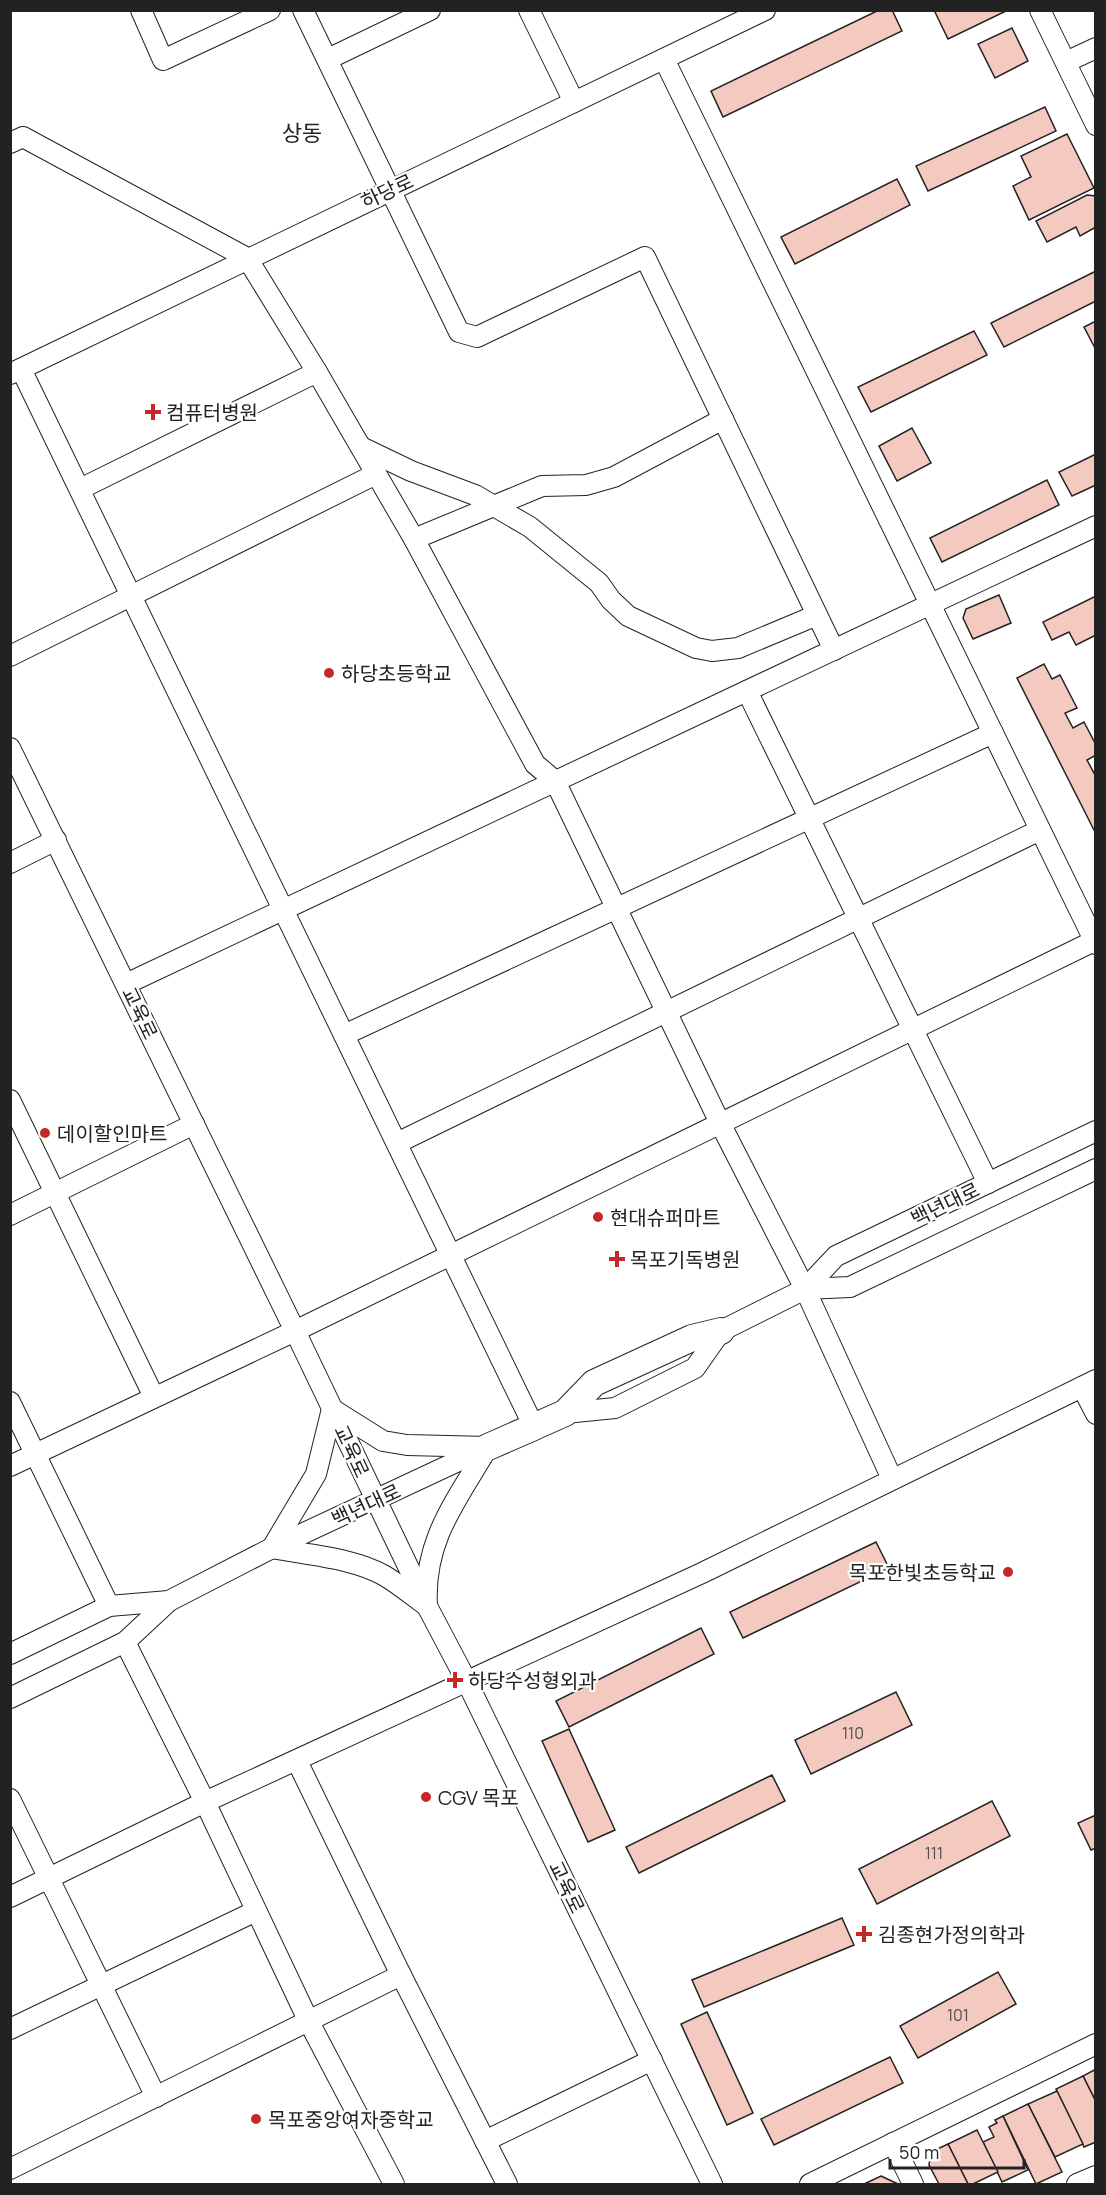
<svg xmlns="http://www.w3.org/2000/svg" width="1106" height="2195" viewBox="0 0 1106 2195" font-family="Manrope,'Noto Sans KR',sans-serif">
<rect width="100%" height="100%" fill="#fff"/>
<g fill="#f3c9c0" stroke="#222" stroke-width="1.5">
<path d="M879 10H892L902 31 723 117 711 91Z"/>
<path d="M934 10H1005L1006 11 948 39Z"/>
<path d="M1012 28 1028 61 995 78 978 44Z"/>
<path d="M1045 107 1056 131 928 191 916 166Z"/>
<path d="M1067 134 1094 188 1029 220 1013 186 1031 177 1021 156Z"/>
<path d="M897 179 910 205 795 264 781 237Z"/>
<path d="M1087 195 1096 196V227L1080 236 1076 227 1047 242 1036 221Z"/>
<path d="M1096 271V301L1004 347 991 323Z"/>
<path d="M1096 321V350L1084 327Z"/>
<path d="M974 331 987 355 871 412 858 387Z"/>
<path d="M912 428 931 463 897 481 879 446Z"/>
<path d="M1096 454V485L1072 496 1059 472Z"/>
<path d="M1047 480 1059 505 942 562 930 538Z"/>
<path d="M999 595 1011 623 973 639 963 618 966 609Z"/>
<path d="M1096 596V635L1076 645 1069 632 1052 640 1043 622Z"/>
<path d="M1044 664 1052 679 1060 675 1077 708 1065 713 1073 728 1084 722 1096 745V755L1087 760 1096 777 1095 832 1017 678Z"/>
<path d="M876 1542 889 1568 743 1638 730 1612Z"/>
<path d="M701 1628 714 1654 569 1727 556 1701Z"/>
<path d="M896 1692 912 1725 811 1774 795 1740Z"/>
<path d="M569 1729 615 1830 588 1842 542 1741Z"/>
<path d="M772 1775 785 1801 639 1873 626 1847Z"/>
<path d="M992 1801 1010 1836 877 1904 859 1869Z"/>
<path d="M1096 1815V1848L1091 1850 1078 1823Z"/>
<path d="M842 1918 854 1945 704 2007 692 1980Z"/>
<path d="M998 1972 1016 2004 918 2058 900 2026Z"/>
<path d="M707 2012 753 2113 727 2125 681 2024Z"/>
<path d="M890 2057 903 2083 774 2145 761 2119Z"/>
<path d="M1096 2069V2102L1083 2076Z"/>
<path d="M1083 2076 1096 2102V2142L1084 2147 1056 2089Z"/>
<path d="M1057 2091 1083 2144 1055 2157 1028 2104Z"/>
<path d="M1028 2104 1062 2172 1036 2184 1003 2116Z"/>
<path d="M1003 2116 1028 2170 1002 2182 983 2142 994 2137 989 2127 997 2123 995 2120Z"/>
<path d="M977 2130 998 2172 973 2184H968L948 2144Z"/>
<path d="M948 2144 968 2184H939L929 2165 931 2152Z"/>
<path d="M881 2176 898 2184H864Z"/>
</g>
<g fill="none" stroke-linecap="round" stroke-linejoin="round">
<g stroke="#222" stroke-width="22">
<g id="minor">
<path d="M141 10 163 60 270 10"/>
<path d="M303 10 459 332 477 337 645 257 834 650"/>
<path d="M529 10 574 102"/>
<path d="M1040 10 1096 125"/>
<path d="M328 59 430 10"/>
<path d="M664 59 1096 944"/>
<path d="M1066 62 1096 48"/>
<path d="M10 143 23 137 247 258 317 372 414 539 535 764 555 781 720 1123 805 1289 892 1479"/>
<path d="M21 369 534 1427"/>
<path d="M10 374 765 10"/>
<path d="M361 447 411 471 475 495 530 527 599 583 611 600 628 616 696 648 712 651 738 648 817 615"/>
<path d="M80 489 317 372"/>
<path d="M414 539 542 486 586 485 614 477 723 419"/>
<path d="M10 656 376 474"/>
<path d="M747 691 988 1183"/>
<path d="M10 748 295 1331 427 1606 467 1682 712 2184"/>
<path d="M10 863 56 840"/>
<path d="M126 984 1096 526"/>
<path d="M344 1035 993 733"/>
<path d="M10 1100 154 1397"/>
<path d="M397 1143 1040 830"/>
<path d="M10 1215 194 1124"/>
<path d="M805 1289 850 1287 1096 1169"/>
<path d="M1082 1387 1096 1414"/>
<path d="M10 1402 109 1606"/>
<path d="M332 1409 383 1441 407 1445 488 1447C456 1501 423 1541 427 1606 413 1596 400 1585 385 1576 354 1558 308 1555 272 1548L316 1474Z"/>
<path d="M565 1413 615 1408 695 1368 721 1331 805 1289 836 1256 1096 1131"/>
<path d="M10 1466 295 1331 1096 940"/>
<path d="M125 1642 205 1802 309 2022 394 2184"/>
<path d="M10 1654 109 1606 169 1601"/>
<path d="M10 1698 125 1642 169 1601 272 1548 486 1448"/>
<path d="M297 1761 401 1975 507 2184"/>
<path d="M10 1799 156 2097"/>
<path d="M10 1897 205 1802 702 1573 1096 1380"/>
<path d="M10 2029 256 1911"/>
<path d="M485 2141 652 2060"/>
<path d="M893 2143 913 2184"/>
<path d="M10 2169 401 1975"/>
<path d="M810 2184 1096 2044"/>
<path d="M1077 2184 1096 2176"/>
</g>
</g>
<g stroke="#222" stroke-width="28">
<path id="major" d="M534 1427 488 1447 565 1413 594 1383 692 1338 721 1331"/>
</g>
<use href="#minor" stroke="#fff" stroke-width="20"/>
<use href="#major" stroke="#fff" stroke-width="26"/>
</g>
<g fill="#c62828" stroke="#fff" stroke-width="2">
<path d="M150 403h6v6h6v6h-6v6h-6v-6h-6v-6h6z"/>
<circle cx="329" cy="673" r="6"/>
<circle cx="45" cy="1133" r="6"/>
<circle cx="598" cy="1217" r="6"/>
<path d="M614 1250h6v6h6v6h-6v6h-6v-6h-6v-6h6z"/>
<circle cx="1008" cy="1572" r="6"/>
<path d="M452 1671h6v6h6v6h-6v6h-6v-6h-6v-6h6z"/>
<circle cx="426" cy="1797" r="6"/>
<path d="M861 1925h6v6h6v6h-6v6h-6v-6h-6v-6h6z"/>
<circle cx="256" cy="2119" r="6"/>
</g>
<g text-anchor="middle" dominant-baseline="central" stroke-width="4.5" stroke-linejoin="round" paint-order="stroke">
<g font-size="16" fill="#564c4a">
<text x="853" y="1733">110</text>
<text x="934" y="1853">111</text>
<text x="958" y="2015">101</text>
</g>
<g font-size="20" fill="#222" stroke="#fff">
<text transform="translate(387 191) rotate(-25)">하당로</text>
<text transform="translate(140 1013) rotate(64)">교육로</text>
<text transform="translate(945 1204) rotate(-26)">백년대로</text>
<text transform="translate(352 1451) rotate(65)">교육로</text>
<text transform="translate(366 1505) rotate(-25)">백년대로</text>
<text transform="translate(567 1887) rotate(64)">교육로</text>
</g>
<g font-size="20" fill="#222" stroke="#fff" text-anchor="start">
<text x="166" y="412">컴퓨터병원</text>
<text x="341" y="673">하당초등학교</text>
<text x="57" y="1133">데이할인마트</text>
<text x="610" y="1217">현대슈퍼마트</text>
<text x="630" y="1259">목포기독병원</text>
<text x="996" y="1572" text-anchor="end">목포한빛초등학교</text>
<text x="468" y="1680">하당수성형외과</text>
<text x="438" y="1797">CGV 목포</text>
<text x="878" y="1934">김종현가정의학과</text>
<text x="268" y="2119">목포중앙여자중학교</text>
</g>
<g font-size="22" fill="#222" stroke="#fff">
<text x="302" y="133">상동</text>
</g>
</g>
<rect width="1106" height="2195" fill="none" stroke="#222222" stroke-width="24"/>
<path d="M890 2159v9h134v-9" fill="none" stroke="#222222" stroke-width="3"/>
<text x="899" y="2159" font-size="18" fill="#222222" stroke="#ffffff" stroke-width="4.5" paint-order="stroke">50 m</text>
</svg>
